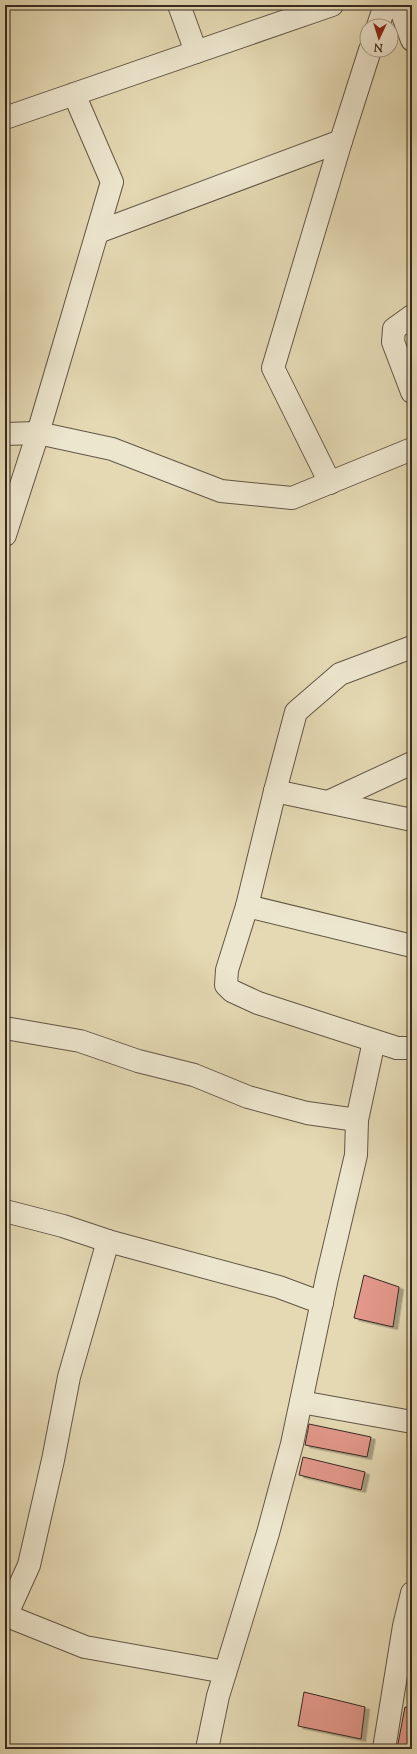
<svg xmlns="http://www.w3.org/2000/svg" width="417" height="1754" viewBox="0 0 417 1754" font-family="'Sorts Mill Goudy',serif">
<defs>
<filter id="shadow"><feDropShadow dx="4.5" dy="2.5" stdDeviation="0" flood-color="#0004"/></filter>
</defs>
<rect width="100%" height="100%" fill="#e4d9b3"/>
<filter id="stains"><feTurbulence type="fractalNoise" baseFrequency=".005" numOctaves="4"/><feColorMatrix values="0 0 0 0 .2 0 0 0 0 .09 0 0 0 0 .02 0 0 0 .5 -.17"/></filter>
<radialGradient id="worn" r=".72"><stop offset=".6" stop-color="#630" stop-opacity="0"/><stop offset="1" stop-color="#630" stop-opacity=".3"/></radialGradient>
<g fill="#e3988b" stroke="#372a21" filter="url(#shadow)">
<path d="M364 1275 399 1287 393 1327 354 1318Z"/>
<path d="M309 1424 371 1437 367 1457 305 1445Z"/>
<path d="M303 1457 365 1472 361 1490 299 1475Z"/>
<path d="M304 1692 365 1707 361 1739 298 1726Z"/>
<path d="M405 1707 412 1709V1749H397Z"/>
</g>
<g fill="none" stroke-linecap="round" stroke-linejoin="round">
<g stroke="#625646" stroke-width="24">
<g id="minor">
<path d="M179 5 196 52"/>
<path d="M399 5 412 40"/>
<path d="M378 26 385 5"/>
<path d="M5 118 332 5"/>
<path d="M98 232 341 141"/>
<path d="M412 316 394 329 393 342 412 392"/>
<path d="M5 434 38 433 112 449 221 491 292 498 412 449"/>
<path d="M330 483 273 368 341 141 370 50"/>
<path d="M5 535 38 433 112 182 74 94"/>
<path d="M412 647 340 674 296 712 275 791 247 906 227 970 226 985 232 991 258 1003 397 1048H412"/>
<path d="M275 791 412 820"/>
<path d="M328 802 412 763"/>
<path d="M247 906 412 946"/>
<path d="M5 1028 80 1041 138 1061 194 1075 248 1097 307 1113 357 1120"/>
<path d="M5 1211 63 1226 108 1241 279 1287 322 1303"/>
<path d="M301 1402 412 1422"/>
<path d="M5 1615 85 1647 225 1672"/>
<path d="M6 1616 29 1565 53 1460 69 1377 108 1241"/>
<path d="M207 1749 218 1696 268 1533 292 1444 327 1278 356 1155 357 1120 374 1041"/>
<path d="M384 1749 404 1626 412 1593"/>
</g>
</g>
<use href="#minor" stroke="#ede6ce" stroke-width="22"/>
</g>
<rect width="417" height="1754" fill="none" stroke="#e4d9b3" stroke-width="20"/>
<rect x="6" y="6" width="405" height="1742" fill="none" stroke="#372a21" stroke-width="2"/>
<rect x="10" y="10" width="397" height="1734" fill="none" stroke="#372a21"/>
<g transform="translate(379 38) rotate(184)"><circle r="19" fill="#ede6ce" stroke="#a49b89"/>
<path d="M0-3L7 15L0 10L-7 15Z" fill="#8f2418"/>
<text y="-6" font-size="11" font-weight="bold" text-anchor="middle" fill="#372a21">N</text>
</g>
<rect width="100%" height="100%" filter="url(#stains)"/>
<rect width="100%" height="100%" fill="url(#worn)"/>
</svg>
